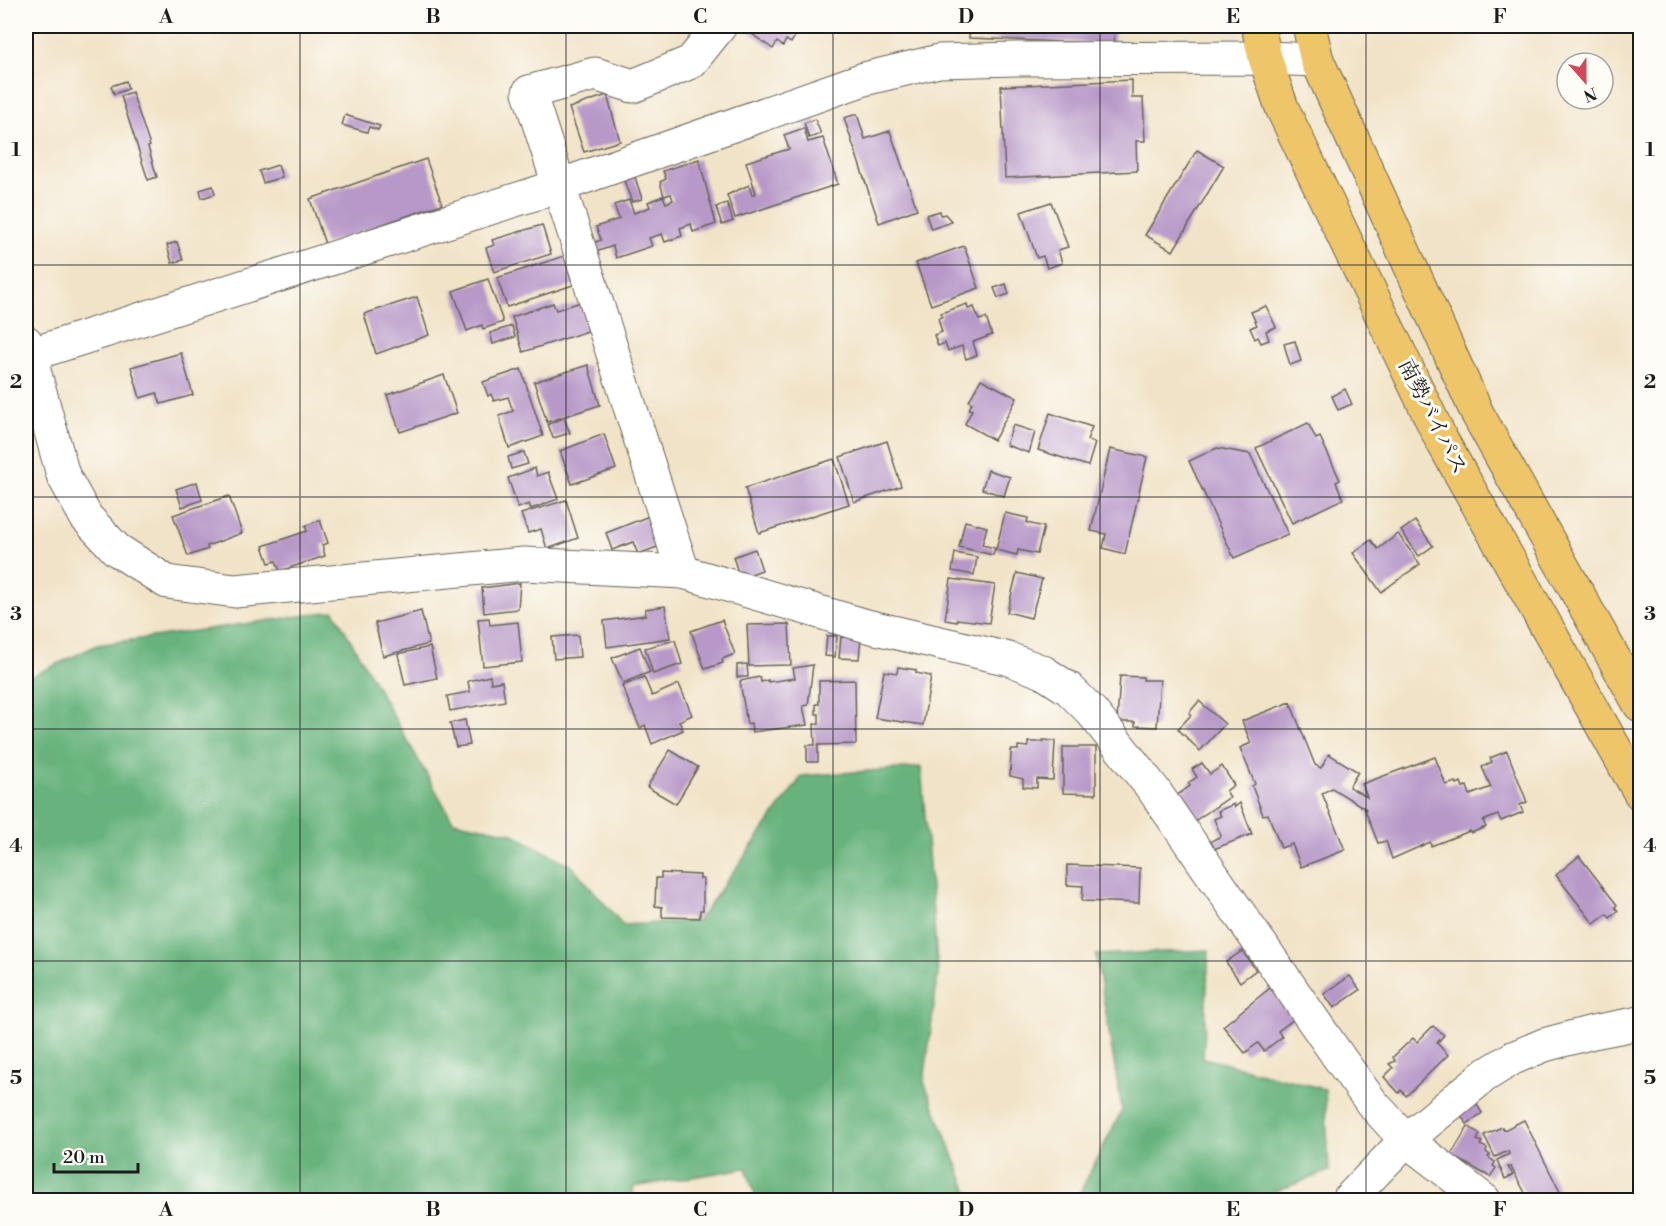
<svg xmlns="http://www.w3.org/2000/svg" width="1666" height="1226" viewBox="0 0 1666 1226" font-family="'Libre Bodoni','Noto Serif JP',serif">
<rect width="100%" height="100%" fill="#fdfcf7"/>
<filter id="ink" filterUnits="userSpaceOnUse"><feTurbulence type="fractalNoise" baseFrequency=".0167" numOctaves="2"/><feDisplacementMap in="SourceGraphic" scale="12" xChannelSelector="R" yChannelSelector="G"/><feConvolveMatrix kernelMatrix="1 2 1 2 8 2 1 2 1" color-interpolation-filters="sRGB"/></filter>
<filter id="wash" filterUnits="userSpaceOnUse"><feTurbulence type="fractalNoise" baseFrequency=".008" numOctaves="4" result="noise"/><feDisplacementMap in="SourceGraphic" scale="24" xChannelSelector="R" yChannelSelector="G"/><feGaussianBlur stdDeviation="1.35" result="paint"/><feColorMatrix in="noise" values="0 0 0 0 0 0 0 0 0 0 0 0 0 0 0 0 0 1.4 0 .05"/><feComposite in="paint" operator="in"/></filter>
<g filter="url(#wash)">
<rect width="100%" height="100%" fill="#f1e3c7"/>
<g fill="#67b37d" stroke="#42684c" stroke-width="1.5">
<path d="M334 611 453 821 511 833 572 866 623 925 698 921 802 776 921 767 938 974 924 1082 968 1192 984 1200H757L746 1168 633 1187 634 1200H26V679L97 645Z"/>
<path d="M1209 950 1203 1058 1325 1089 1329 1171 1253 1200H1076L1122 1110 1096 955Z"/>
</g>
<g id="blocks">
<g fill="#b798c8">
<path d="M747 26H801L791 43 786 40 783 46 777 42 773 49 745 29Z"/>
<path d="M993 26H1115L1114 44 969 38 970 28 993 29Z"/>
<path d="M1132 80V98H1143L1145 141H1136L1137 171 1005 178 1001 86Z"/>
<path d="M126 81 128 89 114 94 111 86Z"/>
<path d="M132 92 150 146 148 147 157 177 148 180 121 96Z"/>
<path d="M607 95 620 141 584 152 569 108Z"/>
<path d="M857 114 865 139 890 131 917 209 879 223 844 118Z"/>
<path d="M345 115 380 126 378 130 369 127 367 132 342 125Z"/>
<path d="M815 119 821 134 809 138 804 123Z"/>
<path d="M804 128 808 142 823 138 838 184 735 218 727 195 749 185 752 195 756 193 746 162 789 149 784 135Z"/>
<path d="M1197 150 1224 166 1173 251 1145 235Z"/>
<path d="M426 159 442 204 325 244 310 199Z"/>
<path d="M699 159 716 224 693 232 691 224 680 228 682 236 665 242 662 234 649 238 652 246 616 258 613 246 596 252 593 243 601 240 596 227 619 219 614 205 629 200 634 213 650 207 648 202 663 196 666 203 673 200 671 194 664 196 660 182 666 179 663 171Z"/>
<path d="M278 165 282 177 263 183 259 171Z"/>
<path d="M635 177 642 199 632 202 624 181Z"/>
<path d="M213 186 215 194 202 198 200 190Z"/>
<path d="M1051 202 1068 247 1058 250 1062 263 1047 268 1043 256 1037 258 1021 212Z"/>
<path d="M727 203 733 221 722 225 716 207Z"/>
<path d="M940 211 941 215 945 214 952 222 931 229 926 215Z"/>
<path d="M542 225 551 254 494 272 486 248 494 245 492 240Z"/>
<path d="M177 242 183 260 172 263 167 245Z"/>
<path d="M964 246 979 288 931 305 916 263Z"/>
<path d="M564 256 573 285 507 307 497 278Z"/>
<path d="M488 279 503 322 483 329 482 325 467 331 453 291Z"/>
<path d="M1006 284 1009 294 998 298 994 288Z"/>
<path d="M417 297 429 335 376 354 364 314Z"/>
<path d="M581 302 591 330 523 352 512 317 553 303 556 310Z"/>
<path d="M967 304 968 309 974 307 979 320 986 318 992 335 973 342 977 355 966 359 962 346 948 351 945 343 938 346 934 335 942 332 938 318 942 317 941 313Z"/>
<path d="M1266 306 1276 327 1266 331 1269 340 1261 343 1258 337 1255 339 1250 328 1257 325 1251 312Z"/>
<path d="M512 326 515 337 493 344 490 333Z"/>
<path d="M1295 341 1301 361 1290 365 1284 344Z"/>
<path d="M181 353 193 395 161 404 157 393 140 398 131 367Z"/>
<path d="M588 365 600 405 547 422 534 382Z"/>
<path d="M521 369 543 436 509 448 499 416 513 411 508 397 494 401 491 394 488 396 483 382Z"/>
<path d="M444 375 457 413 400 432 387 395Z"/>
<path d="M981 379 1017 398 994 440 965 424 972 410 969 409 972 403 969 401Z"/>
<path d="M1345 389 1352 404 1338 410 1332 396Z"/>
<path d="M1050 413 1092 427 1087 440 1095 443 1088 466 1038 450Z"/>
<path d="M564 418 570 433 553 438 548 424Z"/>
<path d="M1308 423 1316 439 1320 437 1340 480 1336 482 1343 499 1292 523 1256 448Z"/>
<path d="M1013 425 1035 432 1029 453 1006 445Z"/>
<path d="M604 434 616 469 572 484 560 451Z"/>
<path d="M887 441 901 486 854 502 840 457Z"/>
<path d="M1217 448 1250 454 1288 534 1234 558 1189 461Z"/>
<path d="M1110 449 1147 457 1125 554 1103 548 1106 534 1091 531Z"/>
<path d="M524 452 528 464 511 469 508 457Z"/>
<path d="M834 459 849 504 759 533 745 488Z"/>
<path d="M535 468 537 476 548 472 558 499 531 509 529 504 518 508 508 478Z"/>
<path d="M988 470 1010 477 1004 496 982 489Z"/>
<path d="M197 482 202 500 182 507 176 489Z"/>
<path d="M229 496 242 533 207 546 208 549 188 556 173 515Z"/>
<path d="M566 500 578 538 547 549 541 529 528 533 521 514Z"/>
<path d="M1005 513 1028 518 1027 523 1044 527 1037 554 1018 550 1017 555 996 550Z"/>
<path d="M649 516 660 546 638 554 633 542 612 550 606 533Z"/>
<path d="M320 520 328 543 322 545 325 556 280 571 276 561 269 563 263 546 307 531 305 526Z"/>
<path d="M965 521 987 527 982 545 995 548 993 555 959 547Z"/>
<path d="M1415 521 1433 546 1419 556 1401 531Z"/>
<path d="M1398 534 1420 564 1381 592 1353 553 1371 540 1378 549Z"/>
<path d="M755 549 762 570 740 578 733 557Z"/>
<path d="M955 553 977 557 974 575 952 571Z"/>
<path d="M1017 573 1042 579 1031 618 1007 612Z"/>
<path d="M951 579 995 585 989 623 957 619V622L945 620Z"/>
<path d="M520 583 518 609 484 613 482 588Z"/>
<path d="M665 606 670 638 607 647 604 621 646 615 645 609Z"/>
<path d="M421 611 429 644 383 656 375 623Z"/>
<path d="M489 618 490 625 518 622 522 662 483 666 478 619Z"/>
<path d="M722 620 735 654 722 659 723 663 705 669 691 631Z"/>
<path d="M789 624 791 665 749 666 747 625Z"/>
<path d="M578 635 580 657 554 659 552 637Z"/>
<path d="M827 636H837L835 657 825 656Z"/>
<path d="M841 637 861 638 859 659 839 658Z"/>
<path d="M675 640 682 664 653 674 645 648Z"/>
<path d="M430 647 437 678 405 685 398 654Z"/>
<path d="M640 647 650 672 623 683 612 658Z"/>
<path d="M747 664 748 677H737V665Z"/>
<path d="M813 665 808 705 803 706 807 725 752 732 751 723 747 724 740 681 760 677 761 682 768 680V682L795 678 793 668Z"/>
<path d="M898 667 916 670V673L931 676 923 725 875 718 884 671 897 673Z"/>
<path d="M490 676 491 683 502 681 505 701 450 711 447 696 470 692 468 681Z"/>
<path d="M1120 676 1143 677V680H1160L1157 727 1135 726V722H1117Z"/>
<path d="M644 677 652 696 679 684 692 715 679 721 683 730 652 744 645 725 640 728 622 686Z"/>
<path d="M855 680 856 744 818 745V762H807V745H815L814 724H819V714H816V704H819V681Z"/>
<path d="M1199 701 1225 724 1200 751 1178 729 1191 715 1189 713Z"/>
<path d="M1290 702 1315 765 1321 768 1329 754 1358 772 1349 787 1367 797 1362 784 1435 757 1446 785 1456 782 1457 784 1461 782 1463 787 1467 786 1470 795 1491 787 1482 767 1492 762 1490 758 1507 751 1527 802 1520 805 1523 812 1501 821 1498 815 1483 821 1486 827 1471 833 1470 831 1431 846 1430 842 1392 859 1386 841 1378 843 1365 810 1366 809 1332 788 1322 793 1345 850 1301 867 1292 844 1281 848 1268 814 1263 815 1252 786 1255 784 1240 748 1251 743 1242 721Z"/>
<path d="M465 720 470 745 456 747 450 723Z"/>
<path d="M1043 740 1055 741 1053 780 1037 779V788L1023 787V779L1010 776 1011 750H1018V746L1028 747V742H1043Z"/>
<path d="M1063 747H1096V794L1063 793Z"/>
<path d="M670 750 698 767 676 804 647 787Z"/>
<path d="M1202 763 1210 774 1222 766 1234 785 1226 791 1230 797 1193 822 1176 796 1190 786 1188 783 1197 777 1192 769Z"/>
<path d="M1240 803 1252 834 1214 849 1211 841 1221 836 1214 819 1221 816 1218 811 1234 804 1235 807Z"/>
<path d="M1579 856 1617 905 1615 907 1618 911 1610 918 1607 914 1594 924 1556 875Z"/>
<path d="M1067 865 1140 868 1139 903 1082 901 1083 886 1067 885Z"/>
<path d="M661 873 700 875V879H703V910H700V918L662 917V907L655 906 656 878H661Z"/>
<path d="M1242 951 1256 970 1240 982 1226 962Z"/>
<path d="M1350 976 1360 990 1334 1008 1324 994Z"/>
<path d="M1270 988 1294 1019 1278 1031 1282 1037 1264 1051 1258 1043 1245 1053 1223 1026Z"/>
<path d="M1433 1026 1444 1035 1437 1043 1448 1055 1406 1096 1401 1090 1399 1093 1384 1077 1393 1068 1389 1064 1395 1061 1393 1057 1413 1038 1417 1042Z"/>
<path d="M1476 1103 1482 1113 1467 1124 1460 1114Z"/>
<path d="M1524 1120 1564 1200H1541L1540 1198 1529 1200 1511 1167H1508L1513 1175 1505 1179 1497 1160 1509 1154 1508 1151 1495 1157 1484 1135 1502 1127 1504 1130Z"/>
<path d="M1468 1126 1480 1134 1477 1140 1482 1142 1480 1145 1487 1148 1486 1152 1490 1155 1488 1157 1495 1162 1493 1166 1496 1168 1490 1177 1451 1155Z"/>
</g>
</g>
</g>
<g filter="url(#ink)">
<use href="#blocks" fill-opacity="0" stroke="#676258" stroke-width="1.5"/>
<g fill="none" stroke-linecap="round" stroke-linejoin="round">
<g stroke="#676258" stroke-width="35">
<g id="minor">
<path d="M26 342 63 475 86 517 116 549 167 582 235 591 524 564 683 572 867 626 1009 659 1043 672 1069 689 1092 712 1153 789 1340 1059 1372 1103 1406 1140 1484 1200"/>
<path d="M26 356 559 186 864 79 939 61 1015 59 1265 58 1317 60"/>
<path d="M683 572 529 92 595 74 633 86 691 62 720 26"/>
</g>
</g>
<g stroke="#676258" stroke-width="35">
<path id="tertiary" d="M1348 1200 1406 1140 1484 1076 1513 1058 1544 1045 1593 1032 1640 1023"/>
</g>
<g stroke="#676258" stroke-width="35">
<g id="trunk">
<path d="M1258 26 1265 58 1282 108 1441 439 1640 793"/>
<path d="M1309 26 1317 60 1477 413 1640 705"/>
</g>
</g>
<use href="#minor" stroke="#fff" stroke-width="33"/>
<use href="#tertiary" stroke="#fff" stroke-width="33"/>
<use href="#trunk" stroke="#eec569" stroke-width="33"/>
</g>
</g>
<path fill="none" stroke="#1c1c1c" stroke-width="1.5" stroke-opacity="0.55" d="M300 26V1200M566 26V1200M833 26V1200M1100 26V1200M1366 26V1200M26 265H1640M26 497H1640M26 729H1640M26 961H1640"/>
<g text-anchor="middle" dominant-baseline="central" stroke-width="6" stroke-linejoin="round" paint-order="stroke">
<g font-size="21" fill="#1c1c1c" stroke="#fdfcf7">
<text transform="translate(1432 417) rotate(63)">南勢バイパス</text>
</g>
</g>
<rect width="1666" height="1226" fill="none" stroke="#fdfcf7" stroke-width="66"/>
<g transform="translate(1585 81) rotate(159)"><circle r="28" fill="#fdfcf7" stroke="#a3a29f" stroke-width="1.5"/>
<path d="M0-4.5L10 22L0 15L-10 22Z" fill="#d1495b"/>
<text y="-9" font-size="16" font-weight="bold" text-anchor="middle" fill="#1c1c1c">N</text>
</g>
<path d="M54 1163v9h84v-9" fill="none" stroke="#1c1c1c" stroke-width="3"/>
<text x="63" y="1163" font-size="18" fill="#1c1c1c" stroke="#fdfcf7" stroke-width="4.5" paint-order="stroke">20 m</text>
<rect x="33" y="33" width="1600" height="1160" fill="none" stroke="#1c1c1c" stroke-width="2"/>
<g font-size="20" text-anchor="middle" font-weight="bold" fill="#1c1c1c">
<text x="166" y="23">A</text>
<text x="433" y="23">B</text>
<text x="700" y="23">C</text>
<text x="966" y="23">D</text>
<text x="1233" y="23">E</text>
<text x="1500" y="23">F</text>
<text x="16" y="156">1</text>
<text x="1650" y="156">1</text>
<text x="16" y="388">2</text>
<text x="1650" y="388">2</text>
<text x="16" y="620">3</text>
<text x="1650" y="620">3</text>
<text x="16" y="852">4</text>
<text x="1650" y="852">4</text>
<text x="16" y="1084">5</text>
<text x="1650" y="1084">5</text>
<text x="166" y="1216">A</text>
<text x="433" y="1216">B</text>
<text x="700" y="1216">C</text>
<text x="966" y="1216">D</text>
<text x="1233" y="1216">E</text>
<text x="1500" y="1216">F</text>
</g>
</svg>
